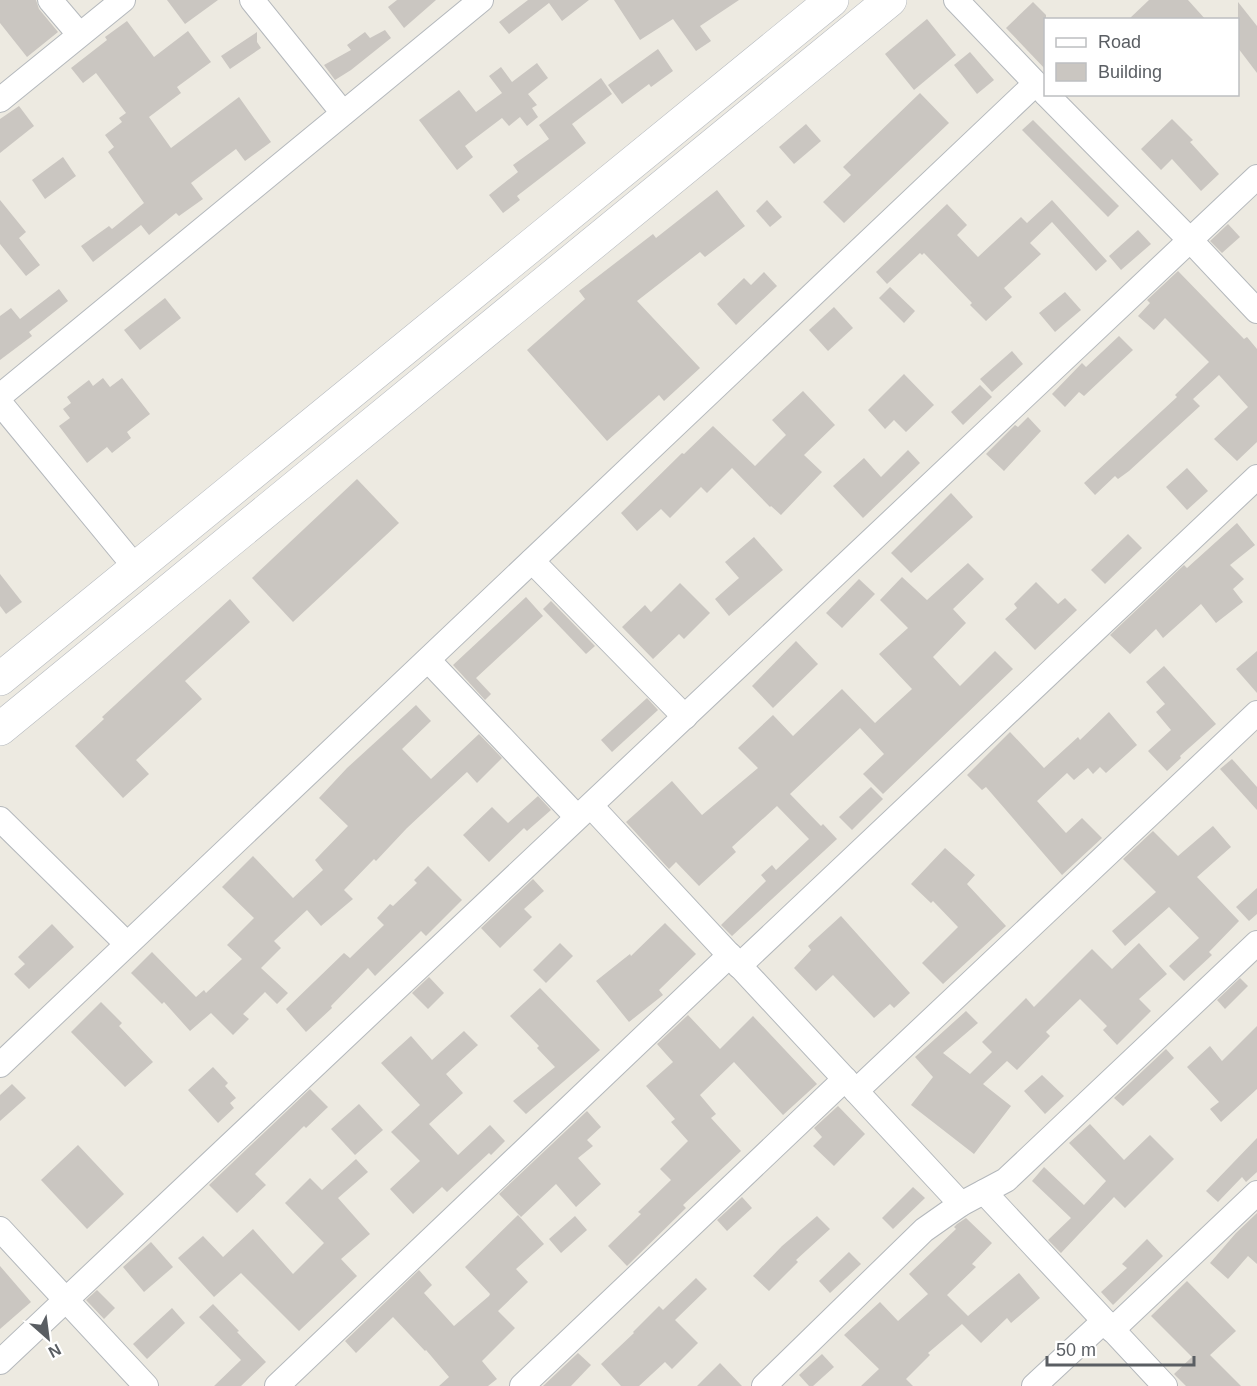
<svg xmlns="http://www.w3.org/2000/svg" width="1257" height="1386" viewBox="0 0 1257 1386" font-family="Arial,sans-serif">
<rect width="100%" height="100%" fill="#edeae1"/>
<g fill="#cac6c1">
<path d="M0 0H36L39 9 58 32 27 57 0 23Z"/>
<path d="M167 0H218L185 24Z"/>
<path d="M397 0H436L404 28 388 7Z"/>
<path d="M528 0H589L562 21 549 3 509 34 499 22Z"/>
<path d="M614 0H739L700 26 711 41 696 51 673 19 640 40Z"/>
<path d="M1149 0H1188L1206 20H1128Z"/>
<path d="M1033 2 1046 15V70L1006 28Z"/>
<path d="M1238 2 1257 26V73L1238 48Z"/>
<path d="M927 19 956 55 914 90 885 54Z"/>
<path d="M127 21 154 57 188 31 211 62 177 87 181 93 149 117 171 148 239 97 271 142 245 161 236 149 191 183 203 199 179 216 176 213 149 235 141 225 93 262 81 246 109 226 112 229 144 203 108 152 114 147 105 135 122 122 119 118 126 113 96 73 83 83 71 68 107 40 105 37Z"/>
<path d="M385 30 391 38 351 70 335 80 324 65 351 50 347 45 365 32 370 38Z"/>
<path d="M257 32V42L261 48 230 69 221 56Z"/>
<path d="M658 49 673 71 651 87 649 84 622 104 608 85Z"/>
<path d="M970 52 994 80 977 94 954 65Z"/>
<path d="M537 63 548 78 528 94 537 105 532 108 538 117 527 126 520 117 509 126 502 118 465 146 473 157 457 170 419 120 459 90 476 112 502 93 489 76 501 67 512 82Z"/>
<path d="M601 78 612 94 572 124 586 143 517 196 520 200 503 213 489 195 518 172 513 165 549 139 539 125Z"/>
<path d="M920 93 949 123 844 223 823 202 851 175 843 167Z"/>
<path d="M19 106 34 126 0 153V119Z"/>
<path d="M1172 119 1193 140 1190 142 1219 174 1201 191 1172 159 1161 170 1141 149Z"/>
<path d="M1033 120 1119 206 1108 217 1022 130Z"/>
<path d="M806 124 821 141 794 164 779 147Z"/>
<path d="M63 157 76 176 45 199 32 180Z"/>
<path d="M717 190 745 226 705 257 700 252 637 301 700 368 664 401 659 395 607 441 527 350 585 299 579 291 653 234 656 238Z"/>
<path d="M0 200 26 232 19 238 40 265 26 276 0 244Z"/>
<path d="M767 200 782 217 770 227 756 211Z"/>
<path d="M1052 200 1107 261 1096 271 1052 222 1030 243 1041 254 1004 288 1012 297 986 321 970 305 972 303 924 253 922 255 920 253 887 284 876 272 947 204 967 225 957 235 978 257 1021 217 1027 223Z"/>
<path d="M1228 224 1240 237 1222 253 1210 241Z"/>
<path d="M1138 230 1151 244 1121 270 1109 256Z"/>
<path d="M1178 271 1244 339 1247 337 1257 349V442L1237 461 1214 439 1248 407 1219 375 1193 399 1200 406 1129 471 1118 479 1115 476 1095 495 1084 483 1177 397 1175 395 1209 362 1165 318 1154 330 1138 316 1150 303 1147 300Z"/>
<path d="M764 272 777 286 736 325 717 304 744 278 751 285Z"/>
<path d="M890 287 915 311 904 323 879 298Z"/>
<path d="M59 289 68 301 29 332 32 336 0 360V316L11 308 20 319Z"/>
<path d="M1065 292 1081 310 1055 332 1039 313Z"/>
<path d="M165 298 181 318 140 350 124 330Z"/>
<path d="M834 307 853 328 828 351 809 330Z"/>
<path d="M1119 336 1133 350 1084 396 1079 392 1065 407 1052 394 1082 363 1086 367Z"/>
<path d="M1012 351 1023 364 992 392 980 379Z"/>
<path d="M904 374 934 405 906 432 894 420 885 429 868 410Z"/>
<path d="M103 378 110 387 122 378 150 414 127 432 131 438 112 453 107 447 87 463 59 426 70 418 63 409 71 403 67 397 89 380 93 386Z"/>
<path d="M980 385 992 397 963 425 951 412Z"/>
<path d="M803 391 835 425 804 455 822 472 781 515 771 506 770 507 732 468 707 493 701 487 670 518 661 509 637 531 621 513 682 453 684 454 713 426 755 466 786 435 772 420Z"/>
<path d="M1028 417 1041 431 1004 471 986 454 1015 425 1018 427Z"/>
<path d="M908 450 920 463 863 518 833 486 864 458 881 477Z"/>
<path d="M1187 468 1208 491 1187 510 1166 487Z"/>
<path d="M357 479 399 523 293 622 252 578Z"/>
<path d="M951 493 973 517 911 573 891 553Z"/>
<path d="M1237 523 1255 545 1230 565 1244 579 1233 589 1243 602 1216 623 1201 604 1163 638 1156 629 1130 654 1110 635 1184 565 1187 568Z"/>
<path d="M1128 534 1142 548 1105 584 1091 570Z"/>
<path d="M754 537 783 570 729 616 715 599 739 578 725 562Z"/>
<path d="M968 563 984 579 953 609 966 623 933 657 960 686 995 651 1013 669 883 794 863 774 884 754 860 728 790 794 821 826 823 824 837 839 732 936 721 925 766 881 761 875 772 865 776 870 809 839 777 806 732 847 736 852 699 886 676 862 669 869 626 822 672 781 702 815 758 768 738 748 773 715 793 736 842 689 875 723 912 689 879 654 908 628 880 600 902 577 927 600Z"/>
<path d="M0 574 22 602 6 614 0 606Z"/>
<path d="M859 579 875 594 842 628 826 613Z"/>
<path d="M1036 582 1058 604 1065 598 1077 610 1035 650 1005 619 1017 608 1014 604Z"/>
<path d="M680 583 710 613 684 639 679 634 653 659 622 627 645 605 651 612Z"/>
<path d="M526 597 543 616 476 678 491 694 485 700 453 665Z"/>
<path d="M230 599 250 622 185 681 202 699 136 760 149 774 123 798 75 746 104 719 102 717Z"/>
<path d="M551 601 595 646 586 654 543 609Z"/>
<path d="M796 641 818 664 773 708 752 686Z"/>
<path d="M1257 651V693L1236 669Z"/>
<path d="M1164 666 1216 724 1180 756 1181 758 1167 771 1148 751 1171 730 1156 712 1165 704 1146 682Z"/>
<path d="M647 698 658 710 612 752 601 740Z"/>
<path d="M416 705 431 721 402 749 431 779 479 734 502 758 477 783 467 772 407 828 376 861 374 859 344 890 353 899 321 926 307 910 274 941 281 948 261 968 288 993 277 1004 265 992 243 1014 249 1019 233 1035 211 1013 190 1031 164 1002 162 1004 131 973 152 952 196 997 204 990 206 993 242 959 227 945 254 918 222 887 253 856 293 898 323 870 315 860 348 826 319 798 347 768Z"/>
<path d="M1109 712 1137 745 1106 773 1100 767 1093 774 1088 768 1074 780 1067 773 1037 801 1066 833 1082 818 1102 838 1062 875 986 787 982 790 967 775 1010 732 1044 768 1078 737 1080 740Z"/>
<path d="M1232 759 1257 787V810L1220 769Z"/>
<path d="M871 787 883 799 852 830 839 817Z"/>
<path d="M538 796 551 810 527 831 524 828 489 862 463 835 492 807 508 823Z"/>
<path d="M1213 826 1231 847 1197 877 1239 921 1209 952 1212 955 1184 981 1169 966 1199 938 1169 907 1125 946 1112 931 1156 892 1123 859 1153 831 1178 856Z"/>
<path d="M945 848 975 875 967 884 1006 926 943 984 922 963 958 927 933 901 931 903 911 884Z"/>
<path d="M428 866 462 900 426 936 421 931 375 976 368 968 331 1006 332 1008 306 1032 286 1009 344 953 350 958 384 925 377 918 390 904 393 906 417 883 414 880Z"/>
<path d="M533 879 544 891 524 909 532 917 500 948 481 928Z"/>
<path d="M1257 888V914L1249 921 1236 907Z"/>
<path d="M841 916 910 993 894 1008 890 1004 874 1018 833 975 816 991 794 968 811 950 808 946Z"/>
<path d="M665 923 696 954 659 990 663 995 629 1022 596 981 630 954 631 956Z"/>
<path d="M52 924 74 947 29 989 14 974 25 964 18 957Z"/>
<path d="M560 943 573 956 546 983 533 970Z"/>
<path d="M1139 943 1167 974 1139 999 1151 1011 1117 1045 1103 1030 1107 1026 1080 999 1046 1032 1050 1036 1017 1070 1007 1061 983 1084 1011 1106 974 1154 911 1105 933 1077 915 1057 966 1011 978 1023 943 1053 970 1074 992 1052 982 1042 1026 998 1034 1007 1092 949 1112 969Z"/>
<path d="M429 977 444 993 428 1009 412 993Z"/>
<path d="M1240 978 1248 986 1225 1009 1217 1000Z"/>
<path d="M540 988 600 1050 526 1114 513 1101 555 1067 537 1048 539 1046 510 1016Z"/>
<path d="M101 1002 122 1023 119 1026 153 1062 125 1087 71 1032Z"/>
<path d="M688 1015 720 1049 753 1016 817 1084 783 1115 734 1062 700 1095 716 1114 711 1118 741 1151 683 1205 686 1208 627 1266 608 1246 641 1214 638 1212 671 1180 660 1169 688 1141 671 1122 675 1119 646 1086 673 1062 657 1044Z"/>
<path d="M1257 1026V1089L1221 1122 1210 1109 1219 1102 1187 1067 1210 1046 1222 1061Z"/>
<path d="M464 1031 478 1045 446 1074 463 1093 429 1124 458 1155 490 1125 505 1141 491 1155 489 1153 447 1192 442 1187 413 1214 390 1189 420 1161 391 1132 420 1105 381 1063 411 1036 432 1060Z"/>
<path d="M1166 1049 1174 1058 1123 1106 1114 1098Z"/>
<path d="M213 1067 228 1083 225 1086 236 1098 230 1103 234 1108 218 1123 188 1090Z"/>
<path d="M1042 1075 1064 1096 1045 1114 1024 1091Z"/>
<path d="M12 1084 26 1098 0 1121V1095Z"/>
<path d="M310 1089 328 1107 306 1128 304 1126 255 1174 266 1185 237 1213 209 1185Z"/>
<path d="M359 1104 383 1130 355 1155 331 1129Z"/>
<path d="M838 1106 865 1134 834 1166 813 1146 822 1137 814 1128Z"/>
<path d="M587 1111 601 1127 587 1140 593 1146 578 1158 601 1184 576 1207 556 1184 521 1217 499 1194Z"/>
<path d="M1090 1124 1124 1160 1150 1135 1174 1159 1125 1208 1114 1197 1061 1253 1048 1240 1071 1218 1032 1181 1044 1167 1084 1205 1106 1181 1069 1143Z"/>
<path d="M1257 1138V1172L1246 1182 1242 1177 1218 1202 1206 1191Z"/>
<path d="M78 1145 124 1194 87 1229 41 1180Z"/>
<path d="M356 1159 368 1172 338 1198 370 1234 341 1259 357 1276 299 1331 241 1273 214 1297 178 1258 203 1236 223 1257 253 1229 293 1274 324 1243 285 1203 310 1178 322 1190Z"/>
<path d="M913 1187 925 1198 893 1229 882 1218Z"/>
<path d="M742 1197 752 1208 727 1231 717 1220Z"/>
<path d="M1257 1213V1264L1248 1256 1228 1279 1210 1263 1236 1233Z"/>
<path d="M518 1215 544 1244 516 1269 528 1282 498 1311 515 1328 482 1361 497 1379 488 1386H439L449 1377 426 1350 425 1351 393 1317 356 1353 345 1341 419 1270 432 1285 424 1293 454 1326 489 1296 490 1294 465 1267Z"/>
<path d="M575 1216 587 1230 561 1253 549 1239Z"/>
<path d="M817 1216 830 1229 796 1260 798 1262 769 1291 753 1276 782 1246Z"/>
<path d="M966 1218 992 1243 972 1264 976 1267 947 1295 968 1316 1019 1273 1040 1298 1011 1323 1007 1318 981 1343 962 1324 928 1353 930 1355 906 1379 913 1386H861L879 1369 844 1335 880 1302 898 1321 928 1294 909 1274 956 1229 954 1227 957 1224Z"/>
<path d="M1147 1239 1163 1256 1113 1305 1101 1292 1127 1268 1122 1264Z"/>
<path d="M151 1242 173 1267 144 1292 123 1267Z"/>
<path d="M849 1252 861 1264 830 1293 819 1281Z"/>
<path d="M0 1266 31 1302 0 1329Z"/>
<path d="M696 1278 707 1289 675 1320 698 1343 672 1369 665 1362 639 1386H621L601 1364 634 1333 633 1332 659 1306 663 1310Z"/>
<path d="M1187 1281 1236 1331 1210 1355 1241 1386H1186L1174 1374 1192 1357 1151 1316Z"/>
<path d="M97 1290 115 1308 104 1319 86 1300Z"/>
<path d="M213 1304 239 1331 237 1332 266 1362 241 1386H214L241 1360 199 1317Z"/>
<path d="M172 1308 185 1323 147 1359 133 1344Z"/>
<path d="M578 1353 591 1365 571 1386H543Z"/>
<path d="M822 1354 834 1367 813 1386H809L799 1375Z"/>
<path d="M720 1363 742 1386H697Z"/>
</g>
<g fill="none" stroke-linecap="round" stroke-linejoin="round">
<g stroke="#b4b8bc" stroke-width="26">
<g id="street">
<path d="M50 0 79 34"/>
<path d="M252 0 343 113"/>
<path d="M956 0 1046 94"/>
<path d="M1046 94 1191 241 1257 311"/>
<path d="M0 100 123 0"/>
<path d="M0 396 481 0"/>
<path d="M0 403 136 568"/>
<path d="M532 561 685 717"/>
<path d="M428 660 577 817"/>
<path d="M591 806 961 1204"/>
<path d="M0 819 127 944"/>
<path d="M739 966 1257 477"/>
<path d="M0 1065 1035 84"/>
<path d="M856 1091 1257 713"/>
<path d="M984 1192 1165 1386"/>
<path d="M0 1229 146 1386"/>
<path d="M1112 1330 1257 1193"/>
<path d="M0 1362 1257 177"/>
<path d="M277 1386 730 955"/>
<path d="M522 1386 845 1079"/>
<path d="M764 1386 924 1230 961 1204 1006 1180 1257 943"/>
<path d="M1034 1386 1104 1321"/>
</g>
</g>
<g stroke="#b5b9be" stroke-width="34">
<g id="secondary">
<path d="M0 679 832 0"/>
<path d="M0 729 890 0"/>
</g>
</g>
<use href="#street" stroke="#fff" stroke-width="24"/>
<use href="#secondary" stroke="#fff" stroke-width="33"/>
</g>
<rect x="1044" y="18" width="195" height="78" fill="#ffffff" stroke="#bdbfc1" stroke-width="1.5"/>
<rect x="1056" y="38" width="30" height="9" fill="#ffffff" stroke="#bdbfc1" stroke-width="1.5"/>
<text x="1098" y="48" font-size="18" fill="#5a5e63">Road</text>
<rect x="1056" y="63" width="30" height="18" fill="#cac6c1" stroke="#bdbfc1" stroke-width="1.5"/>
<text x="1098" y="78" font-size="18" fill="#5a5e63">Building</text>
<g transform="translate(48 1338) rotate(152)" stroke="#ffffff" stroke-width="4.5" paint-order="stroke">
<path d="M0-4.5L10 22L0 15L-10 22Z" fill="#5a5e63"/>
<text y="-9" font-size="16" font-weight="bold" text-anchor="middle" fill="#5a5e63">N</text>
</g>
<path d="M1047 1356v9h147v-9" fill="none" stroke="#5a5e63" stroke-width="3"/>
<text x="1056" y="1356" font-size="18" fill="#5a5e63" stroke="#ffffff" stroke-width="4.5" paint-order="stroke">50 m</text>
</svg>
